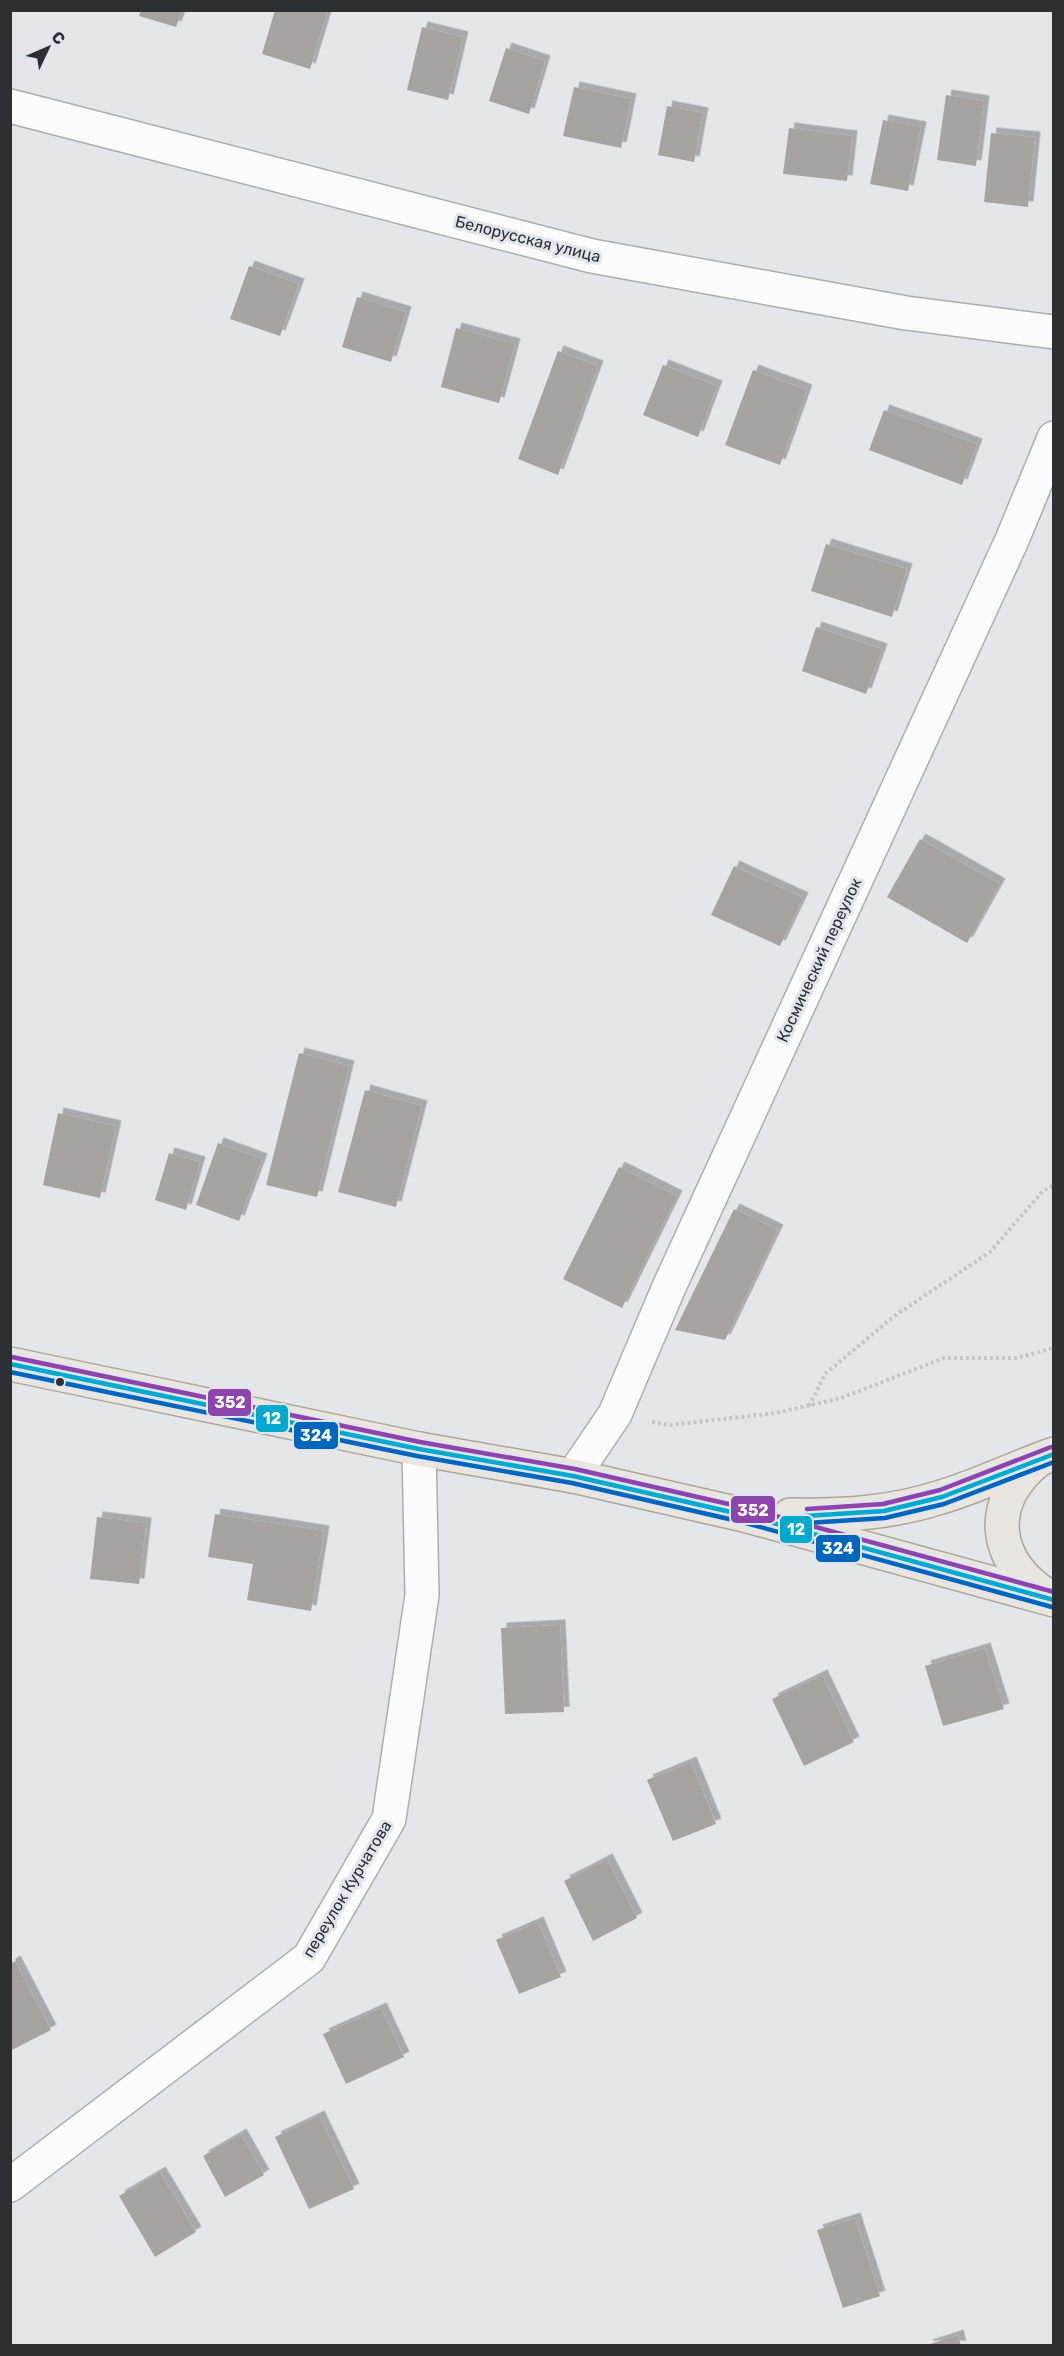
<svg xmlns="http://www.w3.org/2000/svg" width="1064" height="2356" viewBox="0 0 1064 2356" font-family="Rubik,sans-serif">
<defs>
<filter id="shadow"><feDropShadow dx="5.5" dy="-5.5" stdDeviation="0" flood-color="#0004"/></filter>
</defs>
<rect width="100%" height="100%" fill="#e4e6ea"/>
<g fill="#a7a3a1" filter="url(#shadow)">
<path d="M141 10H182L176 27 139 16Z"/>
<path d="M275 10H328L310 69 262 54Z"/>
<path d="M422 27 463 37 448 100 407 90Z"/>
<path d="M506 48 545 61 529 114 489 101Z"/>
<path d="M574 87 631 99 621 148 563 136Z"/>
<path d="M946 95 984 101 976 166 937 160Z"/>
<path d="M667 106 703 113 694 162 658 155Z"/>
<path d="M883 120 921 127 908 191 870 184Z"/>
<path d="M789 128 852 136 847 181 783 174Z"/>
<path d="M991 133 1035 137 1028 207 984 202Z"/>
<path d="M249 266 299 284 280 336 230 319Z"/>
<path d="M357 297 406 312 391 362 342 347Z"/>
<path d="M456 328 515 344 499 403 441 387Z"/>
<path d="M558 351 598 366 558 475 518 459Z"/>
<path d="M663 365 717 386 698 437 643 415Z"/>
<path d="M753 370 807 390 780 465 725 445Z"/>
<path d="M884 410 977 444 962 485 869 450Z"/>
<path d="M826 544 907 569 892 617 811 591Z"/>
<path d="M816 627 882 649 866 694 802 671Z"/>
<path d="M920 839 1000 884 967 943 887 897Z"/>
<path d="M734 866 803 898 780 946 711 915Z"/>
<path d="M299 1053 349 1066 317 1197 266 1185Z"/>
<path d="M365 1090 422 1106 396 1207 338 1192Z"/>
<path d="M58 1113 116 1126 100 1198 43 1185Z"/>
<path d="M218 1143 262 1159 239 1221 196 1205Z"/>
<path d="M169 1153 200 1162 186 1210 155 1200Z"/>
<path d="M619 1167 677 1196 622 1308 563 1279Z"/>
<path d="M734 1209 778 1230 725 1340 675 1330Z"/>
<path d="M215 1514 324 1531 311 1611 247 1600 253 1564 208 1557Z"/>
<path d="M97 1517 146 1523 139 1584 90 1579Z"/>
<path d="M560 1625 564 1712 505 1714 501 1628Z"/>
<path d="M985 1648 1004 1709 943 1726 925 1666Z"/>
<path d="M822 1675 854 1742 804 1766 772 1699Z"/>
<path d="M691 1762 716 1824 673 1841 647 1780Z"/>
<path d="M607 1859 637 1918 593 1941 564 1881Z"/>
<path d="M538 1922 561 1977 519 1994 496 1940Z"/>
<path d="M15 1961 51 2030 10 2051V1964Z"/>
<path d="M381 2008 404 2057 346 2084 323 2034Z"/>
<path d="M319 2116 354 2189 309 2209 275 2137Z"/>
<path d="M241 2134 264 2175 225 2197 203 2156Z"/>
<path d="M160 2172 196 2232 155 2257 119 2196Z"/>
<path d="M855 2218 880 2296 843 2308 817 2230Z"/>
<path d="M958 2335 961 2346H927V2345Z"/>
</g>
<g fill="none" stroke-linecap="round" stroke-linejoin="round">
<g stroke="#acadb0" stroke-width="36">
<g id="minor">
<path d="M10 106 592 256 906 313 1054 332"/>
<path d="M573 1476 615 1414 669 1287 1012 540 1054 438"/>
<path d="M10 2185 309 1958 389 1819 422 1595 419 1449"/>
</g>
</g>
<g stroke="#aca69b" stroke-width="36">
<g id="major">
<path d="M10 1364 419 1449 573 1476 744 1515 1054 1600"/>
<path d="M1036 1462C986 1504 993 1560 1046 1595"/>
<path d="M790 1515C842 1516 892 1513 941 1497 979 1486 1016 1467 1054 1454"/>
</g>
</g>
<g stroke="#c6c6c8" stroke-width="4" stroke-dasharray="3 3" stroke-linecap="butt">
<path d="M809 1406 825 1374 893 1317 990 1252 1043 1191 1054 1185"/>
<path d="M652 1422 670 1425 776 1413 841 1398 944 1358H1016L1054 1348"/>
</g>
<use href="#minor" stroke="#fbfbfc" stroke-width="33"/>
<use href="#major" stroke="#e9e5df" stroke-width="33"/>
<g stroke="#e1e5ed" stroke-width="9">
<g id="bus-1">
<path d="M10 1364 419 1449 573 1476 744 1515 1054 1600"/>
<path d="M805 1516 884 1511 942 1497 1054 1454"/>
</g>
</g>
<g stroke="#e1e5ed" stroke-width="9">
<g id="bus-2">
<path d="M10 1372 417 1456 572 1483 742 1522 1052 1607"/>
<path d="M807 1523 885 1518 944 1504 1054 1462"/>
</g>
</g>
<g stroke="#e1e5ed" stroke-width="9">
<g id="bus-3">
<path d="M12 1357 420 1442 575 1469 746 1508 1054 1592"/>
<path d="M807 1509 883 1504 940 1490 1051 1447"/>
</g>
</g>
<use href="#bus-1" stroke="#00a9ce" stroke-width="4.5"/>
<use href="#bus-2" stroke="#0065bd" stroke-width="4.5"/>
<use href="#bus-3" stroke="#8e44ad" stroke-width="4.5"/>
</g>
<circle fill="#2e2f32" stroke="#e1e5ed" stroke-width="2" cx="60" cy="1382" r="5"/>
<g text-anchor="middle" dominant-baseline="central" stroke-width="6" stroke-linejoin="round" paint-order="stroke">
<g font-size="16" fill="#2e2f32" stroke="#e1e5ed">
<text transform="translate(528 239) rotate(14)">Белорусская улица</text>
<text transform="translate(819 960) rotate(-65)">Космический переулок</text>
<text transform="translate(347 1889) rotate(-59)">переулок Курчатова</text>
</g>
</g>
<g stroke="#e1e5ed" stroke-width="2">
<rect x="207" y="1388" width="45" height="29" rx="6" fill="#8e44ad"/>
<rect x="255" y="1404" width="34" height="29" rx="6" fill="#00a9ce"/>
<rect x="293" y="1421" width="46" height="29" rx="6" fill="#0065bd"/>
<rect x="730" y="1495" width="46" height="29" rx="6" fill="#8e44ad"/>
<rect x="779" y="1515" width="34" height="29" rx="6" fill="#00a9ce"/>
<rect x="815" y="1534" width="46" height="29" rx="6" fill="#0065bd"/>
</g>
<g font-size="16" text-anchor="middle" font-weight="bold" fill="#fff">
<text x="230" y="1408">352</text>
<text x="272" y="1424">12</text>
<text x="316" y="1441">324</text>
<text x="753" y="1516">352</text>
<text x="796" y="1535">12</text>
<text x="838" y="1554">324</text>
</g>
<rect width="1064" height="2356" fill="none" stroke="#2e2f32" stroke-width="24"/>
<g transform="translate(48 48) rotate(46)" stroke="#e1e5ed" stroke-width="4.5" paint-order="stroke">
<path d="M0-4.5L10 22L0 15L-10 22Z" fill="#2e2f32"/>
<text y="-9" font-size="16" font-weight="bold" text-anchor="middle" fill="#2e2f32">С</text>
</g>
</svg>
